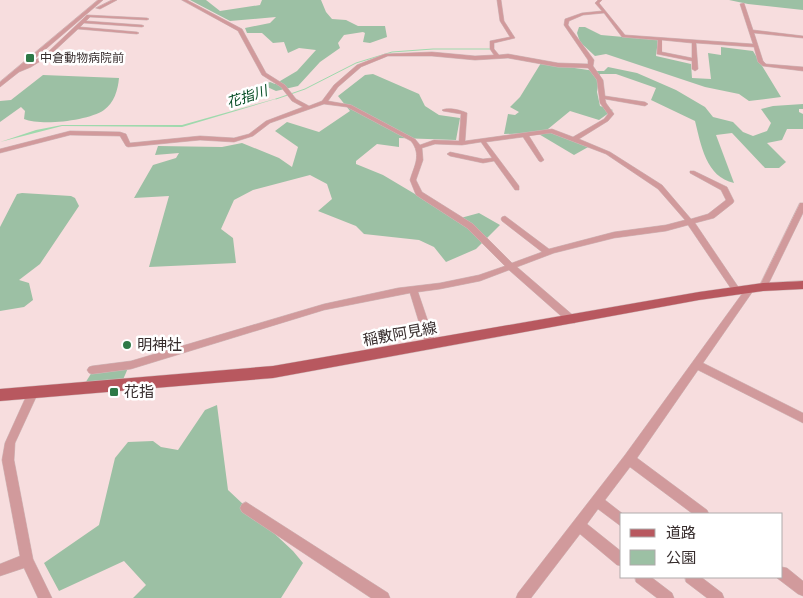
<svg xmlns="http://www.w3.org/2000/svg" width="803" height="598" viewBox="0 0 803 598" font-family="'Fira Sans','Noto Sans JP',sans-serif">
<rect width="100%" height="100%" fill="#f7ddde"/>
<g fill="#9cc0a4">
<path d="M190 0H206L220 11 260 5 262 0H321L326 12 332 19 346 20 358 26H385L387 37 370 43 363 42 365 33 363 32 344 35 338 43 340 48 320 62 298 86 276 91 263 85 270 82 275 84 297 71 316 50 299 48 288 53 284 42 273 43 262 33H247L245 28 270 23 276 17 230 21Z"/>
<path d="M729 0H803V10L748 4Z"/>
<path d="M579 27H585L601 35 658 40 656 56 691 64 692 78 711 79 708 53 721 55V47L753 51 781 97 749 101 739 94 705 87 606 54 595 56 580 42 577 33Z"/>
<path d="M541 63 595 71H604L608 67 637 73 676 90 705 107 713 117 733 122 743 132 753 136 767 131 771 123 761 109 773 106 803 104V109H799V112L803 114V129H787L782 140 767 143 786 162 779 168H765L732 133 716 135 734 183C706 177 701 145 695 121L651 100 656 88 616 74H600L597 92 600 106 613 110 599 120 570 111 548 129 590 146 574 155 537 133 504 134 508 114 515 115 519 112 510 107 520 97Z"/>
<path d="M373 74 419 94 425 106 439 115 460 118 456 140 399 138V147L377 144 356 161V164L383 175 457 219 479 213 500 225 476 249 446 262 434 247 419 240 364 234 356 226 318 211 332 199 327 184 310 175 253 190 234 200 221 229 233 238 236 263 149 267 169 196 134 198 153 165 176 158 179 153 155 155 158 146 222 147 242 143 279 158 292 167 298 147 275 131 287 122 319 132 350 111 338 96 365 75Z"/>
<path d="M43 75 119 78C118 90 114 103 104 110 88 121 41 126 24 119L25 111 21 107 0 122V101L11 100Z"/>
<path d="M22 193 71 196 75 198 79 206 40 264 19 280 29 283 33 300 24 307 0 311V227L17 194Z"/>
<path d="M128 368 122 382 84 385 92 372Z"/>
<path d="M217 405 228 490 293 551 303 563 281 598H133L146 585 124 561 59 591 44 563 99 525 115 458 128 442 153 441 161 447 178 450 205 410Z"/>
</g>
<path fill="#9fd9ad" d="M278 98H279L182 127 62 126 0 142 36 130 62 125H182Z"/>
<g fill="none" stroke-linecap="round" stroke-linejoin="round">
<path stroke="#9fd9ad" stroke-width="1" d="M276 99 305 89 356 63 392 52 433 49H492"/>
<g stroke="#d1babb" stroke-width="1">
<g id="minor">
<path d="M98 0H103L26 66 47 53 87 15 147 18 149 19 147 20 90 17 86 21 142 25 144 26 142 27 84 23 80 27 137 32 139 33 137 34 78 29 50 55 31 67 19 72 0 87V82Z"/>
<path d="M112 0H117L100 9 96 8Z"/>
<path d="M182 0H187L242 29 266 73 285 85 296 99 309 106 322 101 334 85 357 65 385 54 432 52 475 56 494 55 490 49V41L510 37 500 21 497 0H501L504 21 515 38 494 43V49L499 55 508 54 558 63 588 64V60L564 25 565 19 582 13 602 11 595 3 598 0H602L599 3 625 35 753 44 740 4 744 3 753 30 803 36V38L754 33 763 61 766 64 803 67V71L763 66 758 62 754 47 696 43 698 69 695 71 692 69V61L657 54 658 40 622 37 604 13 583 15 569 21 568 25 594 60 593 66 603 80 605 96 645 102 648 104 645 106 605 99 606 103 614 114 608 121 579 139 610 152 662 185 691 219 708 214 726 200 721 190 690 173V171H694L727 187 734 201 733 203 714 218 695 223 741 291 737 294 734 293 688 225 666 231 614 238 554 253 517 267 575 317 577 320 575 323H569L509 270 480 281 440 289 418 292 436 345 434 348 431 349 428 348 426 345 410 293 324 310 131 369 92 374 89 373 87 370 89 367 92 366 131 361 324 304 398 288 440 283 479 275 505 266 467 228 416 195 410 180C414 166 422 155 411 141L347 107 324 104 270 123 253 136 234 142 200 140 128 147 126 146 120 136 70 135 0 153V149L70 131 120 132 126 134 130 143 200 136 234 138 249 134 266 121 303 107 292 101 281 87 262 75 238 31ZM662 40 692 43V58L662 52ZM388 56H432L475 60 508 58 558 67 588 68 597 80 600 103 608 114 604 119 573 137 552 129 465 141 467 113C461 110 448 107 442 110L443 111 461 114 459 141 434 140 420 145 415 139 351 105 328 101 338 87 361 67ZM551 133 606 154 658 189 685 220 666 225 614 232 549 249 505 216 502 217 501 219 502 221 542 252 512 263 473 224 422 192 416 180 423 160 422 148 435 144 462 145 481 142 492 158 483 159 450 152 447 154 450 156 483 163 494 161 515 190H519V186L486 142 523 137 539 161 541 162 544 160 529 136Z"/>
<path d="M800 203H803V213L766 289H760L759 287Z"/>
<path d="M750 286 753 287 754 289 753 291 703 363 803 413V423L698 370 637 458 707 510 709 514H693L630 467 605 500 623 514H622V527L598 509 587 524 622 552V566L617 565 580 534 531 598H516L518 593 625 455 747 287Z"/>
<path d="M33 388 37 390 38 393 15 443 14 460 33 559 52 598H38L24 568 0 576V564L20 556 2 460 5 443 29 390Z"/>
<path d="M246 502 388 593 390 598H371L242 512 240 508 242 504Z"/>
<path d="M782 567 787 568 803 581V596L798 594 777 578 782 577Z"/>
<path d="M635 577H651L672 593 674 598H657L636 582Z"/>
<path d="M685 577H701L722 593 724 598H707L686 582Z"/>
</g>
</g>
<g stroke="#d1babb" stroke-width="1">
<path id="major" d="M803 281V289L763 291 699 300 273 378 0 401V389L273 366 699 292 763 283Z"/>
</g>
<use href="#minor" fill="#d19a9c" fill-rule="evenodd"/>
<use href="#major" fill="#b8585f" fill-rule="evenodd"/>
</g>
<g fill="#2e7947" stroke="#fff" stroke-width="2">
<rect x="25" y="53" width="10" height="10" rx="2.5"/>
<circle cx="127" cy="345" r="5"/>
<rect x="109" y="387" width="10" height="10" rx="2.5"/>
</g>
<g text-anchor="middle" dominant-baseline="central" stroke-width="5" stroke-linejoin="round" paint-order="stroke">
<g font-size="12" fill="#372d2d" stroke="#fff" text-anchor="start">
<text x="40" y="58">中倉動物病院前</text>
</g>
<g font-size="14" font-style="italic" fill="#044b23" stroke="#fff">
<text transform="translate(247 97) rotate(-18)">花指川</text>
</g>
<g font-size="15" fill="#372d2d" stroke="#fff">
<text transform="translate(400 334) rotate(-10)">稲敷阿見線</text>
</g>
<g font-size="15" fill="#372d2d" stroke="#fff" text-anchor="start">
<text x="137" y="345">明神社</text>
<text x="124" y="392">花指</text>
</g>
</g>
<rect x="620" y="513" width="162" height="65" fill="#ffffff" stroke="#afabab"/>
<rect x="630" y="529" width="25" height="8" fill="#b8585f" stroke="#afabab"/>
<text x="666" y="538" font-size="15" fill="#372d2d">道路</text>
<rect x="630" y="550" width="25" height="15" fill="#9cc0a4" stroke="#afabab"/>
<text x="666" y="563" font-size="15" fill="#372d2d">公園</text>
</svg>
